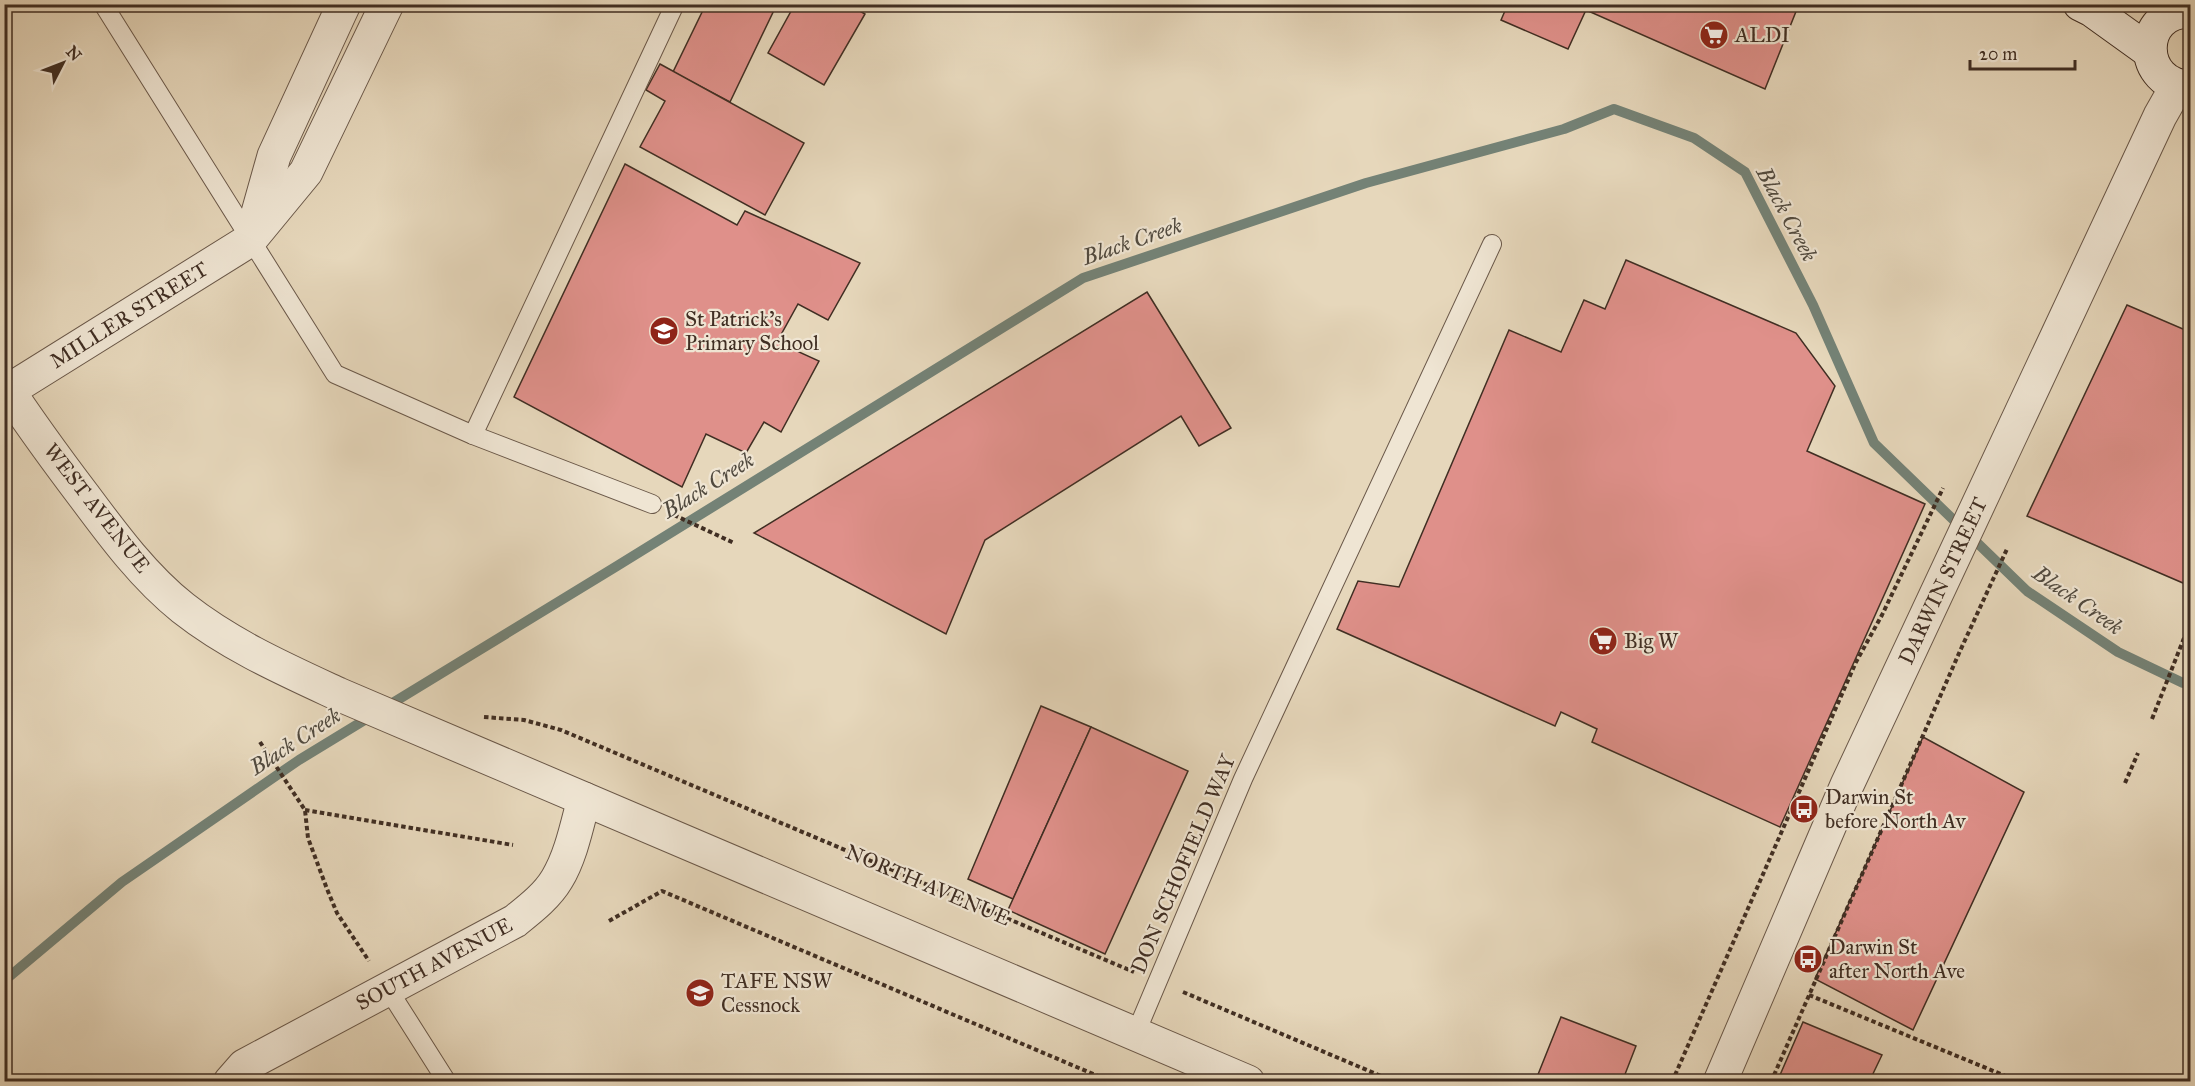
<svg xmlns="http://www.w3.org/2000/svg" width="2195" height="1086" viewBox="0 0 2195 1086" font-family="'IM FELL Great Primer',serif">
<rect width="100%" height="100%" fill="#e6d7bb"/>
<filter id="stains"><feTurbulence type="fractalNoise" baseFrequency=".00333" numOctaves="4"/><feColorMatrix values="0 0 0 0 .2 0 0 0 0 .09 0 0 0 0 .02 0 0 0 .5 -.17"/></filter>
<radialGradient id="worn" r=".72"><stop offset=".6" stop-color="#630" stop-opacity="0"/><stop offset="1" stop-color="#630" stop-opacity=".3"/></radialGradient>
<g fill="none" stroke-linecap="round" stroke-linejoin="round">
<path stroke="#748276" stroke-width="10" d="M4 981 122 882 299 760 617 566 1083 278 1366 183 1564 129 1614 109 1694 138 1745 172 1813 305 1874 443 2027 591 2118 652 2183 683H2190"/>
</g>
<g fill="#df908a" stroke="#402e23" stroke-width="1.5">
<path d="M706 4H777L730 102 673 72Z"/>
<path d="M795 4H848L865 14 824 85 768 53Z"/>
<path d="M1508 4H1799L1765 89 1586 10 1568 49 1501 20Z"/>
<path d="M660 64 804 143 765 215 640 147 665 101 646 90Z"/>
<path d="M625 164 737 225 745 211 860 263 828 320 798 304 777 342 819 361 781 432 764 422 746 453 706 434 682 487 514 397Z"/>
<path d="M1626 260 1796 333 1835 386 1807 451 1925 504 1780 827 1592 742 1597 729 1561 712 1555 726 1337 629 1358 581 1399 587 1509 330 1561 352 1584 300 1605 309Z"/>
<path d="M1147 292 1231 428 1199 446 1181 416 985 540 946 634 754 533Z"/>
<path d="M2127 305 2190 332V586L2027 516Z"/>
<path d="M1041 706 1091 727 1013 899 968 879Z"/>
<path d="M1091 727 1188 771 1105 954 1008 910Z"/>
<path d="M1923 737 2024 792 1913 1030 1815 979Z"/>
<path d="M1561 1017 1636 1046 1622 1082H1535Z"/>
<path d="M1803 1022 1882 1055 1869 1082H1777Z"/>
</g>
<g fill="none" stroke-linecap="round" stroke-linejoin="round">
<g stroke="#6a5849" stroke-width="20">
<g id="service">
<path d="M103 4 335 374 473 435 652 504"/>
<path d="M473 435 675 4"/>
<path d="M388 989 447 1082"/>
<path d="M1135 1035 1243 779 1492 244"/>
</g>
</g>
<g stroke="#6a5849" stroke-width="35">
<g id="minor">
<path d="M254 227 274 156 344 4"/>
<path d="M4 384C29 422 56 459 84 496 113 535 144 577 183 608 230 645 284 669 338 694L1248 1082"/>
<path d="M8 391 250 240 306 172 387 4"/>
<path d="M230 1082 244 1066 515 921C530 909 547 896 557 879 571 856 577 825 584 799"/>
<path d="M1720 1082 1847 785 2160 116 2177 86"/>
</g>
</g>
<g stroke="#402e23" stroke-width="35">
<g id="secondary">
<path d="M2080 4 2092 10 2149 51"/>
<path d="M2190 11C2136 11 2138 86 2190 87"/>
</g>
</g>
<g stroke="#402e23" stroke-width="4" stroke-dasharray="4.5 3" stroke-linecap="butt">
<path d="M674 515 734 543"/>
<path d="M484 717 524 720 561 730 1134 972"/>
<path d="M2152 719 2190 623"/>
<path d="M260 742 305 810 308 838 327 889 337 913 369 961"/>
<path d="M2125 783 2138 753"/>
<path d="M305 810 513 845"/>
<path d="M609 921 662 891 1112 1082"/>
<path d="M1183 992 1395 1082"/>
<path d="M1809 995 2020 1082"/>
<path d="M1672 1082 1856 662 1882 615 1943 488"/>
<path d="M1771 1082 1960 651 2007 549"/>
</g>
<use href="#service" stroke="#efe5d3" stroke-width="18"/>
<use href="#minor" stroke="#efe5d3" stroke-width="33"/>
<use href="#secondary" stroke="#efe5d3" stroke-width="33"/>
</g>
<defs>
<g id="supermarket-disc" transform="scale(1.5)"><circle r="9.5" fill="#8f2418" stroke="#efe5d3"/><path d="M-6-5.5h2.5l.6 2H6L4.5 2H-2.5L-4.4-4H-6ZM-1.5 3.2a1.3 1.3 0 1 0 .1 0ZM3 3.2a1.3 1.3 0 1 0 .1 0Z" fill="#fff"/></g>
<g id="school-disc" transform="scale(1.5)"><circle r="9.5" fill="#8f2418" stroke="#efe5d3"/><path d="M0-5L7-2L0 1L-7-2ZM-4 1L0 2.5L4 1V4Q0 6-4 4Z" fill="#fff"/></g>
<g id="bus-disc" transform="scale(1.5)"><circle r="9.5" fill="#8f2418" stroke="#efe5d3"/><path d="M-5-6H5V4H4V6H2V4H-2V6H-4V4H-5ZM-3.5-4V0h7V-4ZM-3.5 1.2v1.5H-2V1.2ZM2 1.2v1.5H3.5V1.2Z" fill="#fff"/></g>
<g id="university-disc" transform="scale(1.5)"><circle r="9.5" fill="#8f2418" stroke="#efe5d3"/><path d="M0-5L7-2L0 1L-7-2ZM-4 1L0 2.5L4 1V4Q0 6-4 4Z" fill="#fff"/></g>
</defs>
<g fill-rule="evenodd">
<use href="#supermarket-disc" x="1714" y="35"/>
<use href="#school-disc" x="664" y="331"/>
<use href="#supermarket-disc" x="1603" y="641"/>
<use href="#bus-disc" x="1804" y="809"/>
<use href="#bus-disc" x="1808" y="959"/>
<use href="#university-disc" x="700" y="993"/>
</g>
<g text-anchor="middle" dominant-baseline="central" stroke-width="4.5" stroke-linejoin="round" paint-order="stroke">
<g font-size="21" fill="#402e23" stroke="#efe5d3" text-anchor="start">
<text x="1735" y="35">ALDI</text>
<text x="685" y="319">St Patrick's<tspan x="685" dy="24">Primary School</tspan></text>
<text x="1624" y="641">Big W</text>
<text x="1825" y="797">Darwin St<tspan x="1825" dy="24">before North Av</tspan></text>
<text x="1829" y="947">Darwin St<tspan x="1829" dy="24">after North Ave</tspan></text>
<text x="721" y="981">TAFE NSW<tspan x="721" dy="24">Cessnock</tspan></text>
</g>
<g font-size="21" fill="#402e23" stroke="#efe5d3">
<text transform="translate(129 315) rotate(-32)">MILLER STREET</text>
<text transform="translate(97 508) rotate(52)">WEST AVENUE</text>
<text transform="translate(1943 581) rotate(-65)">DARWIN STREET</text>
<text transform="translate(1183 864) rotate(-67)">DON SCHOFIELD WAY</text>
<text transform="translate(928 885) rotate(23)">NORTH AVENUE</text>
<text transform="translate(434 964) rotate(-28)">SOUTH AVENUE</text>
</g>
<g font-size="22" font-style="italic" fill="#514a3f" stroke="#efe5d3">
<text transform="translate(1787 214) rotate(62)">Black Creek</text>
<text transform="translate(1132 241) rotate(-19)">Black Creek</text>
<text transform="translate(708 485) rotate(-32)">Black Creek</text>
<text transform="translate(2078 600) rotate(35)">Black Creek</text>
<text transform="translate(295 741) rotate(-33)">Black Creek</text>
</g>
</g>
<rect width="2195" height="1086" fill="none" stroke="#e6d7bb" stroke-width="24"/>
<rect x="6" y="6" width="2183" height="1074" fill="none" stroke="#402e23" stroke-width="3"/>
<rect x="12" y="12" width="2171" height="1062" fill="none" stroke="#402e23" stroke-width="1.5"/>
<g transform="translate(63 63) rotate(48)" stroke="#efe5d3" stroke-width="4.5" paint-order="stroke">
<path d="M0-4.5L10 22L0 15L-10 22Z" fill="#402e23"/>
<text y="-9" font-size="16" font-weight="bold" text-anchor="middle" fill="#402e23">N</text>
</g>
<path d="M1970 60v9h105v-9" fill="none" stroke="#402e23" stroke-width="3"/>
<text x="1979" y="60" font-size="18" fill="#402e23" stroke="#efe5d3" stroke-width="4.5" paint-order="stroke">20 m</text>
<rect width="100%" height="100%" filter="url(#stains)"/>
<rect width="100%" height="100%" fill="url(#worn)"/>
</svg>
